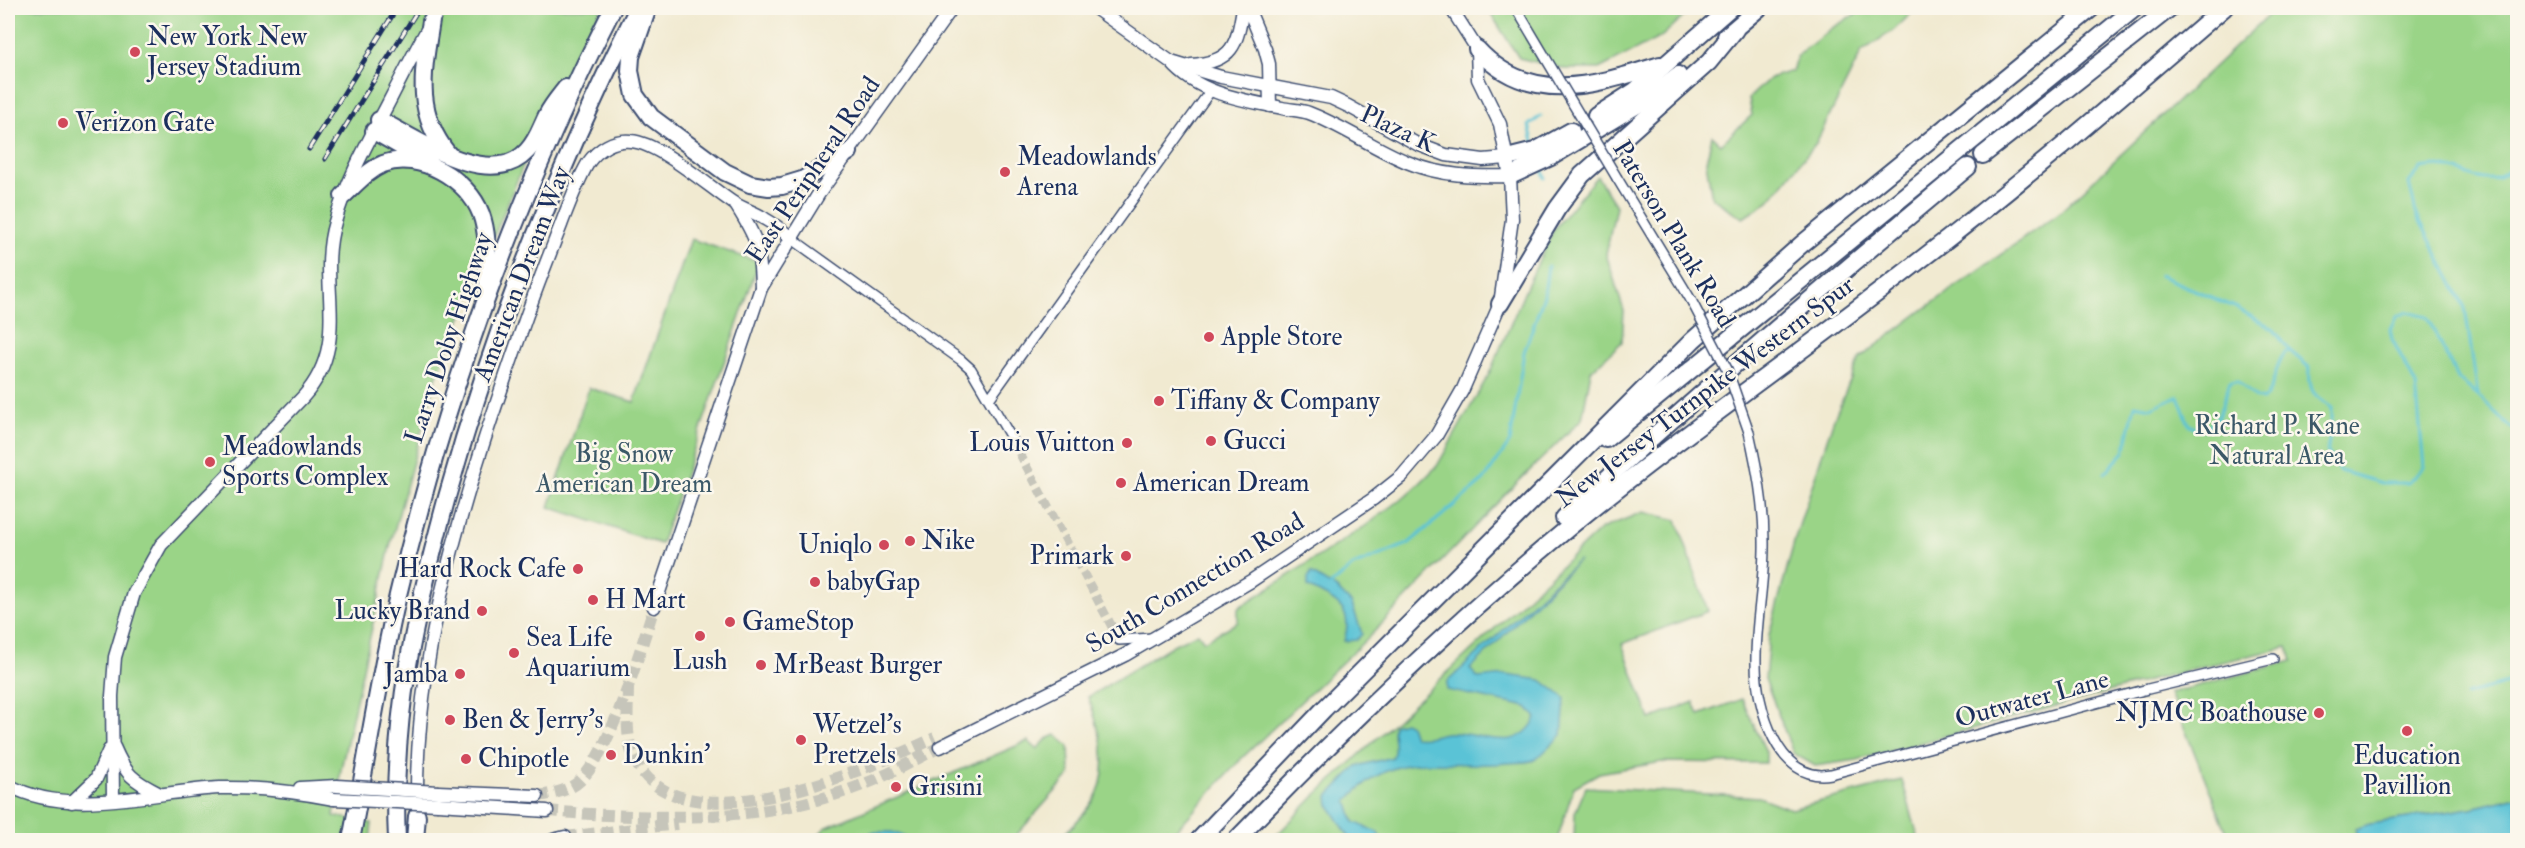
<svg xmlns="http://www.w3.org/2000/svg" width="2525" height="848" viewBox="0 0 2525 848" font-family="'IM FELL Double Pica',serif">
<rect width="100%" height="100%" fill="#fbf7ec"/>
<filter id="ink" filterUnits="userSpaceOnUse"><feTurbulence type="fractalNoise" baseFrequency=".0167" numOctaves="2"/><feDisplacementMap in="SourceGraphic" scale="12" xChannelSelector="R" yChannelSelector="G"/><feConvolveMatrix kernelMatrix="1 2 1 2 8 2 1 2 1" color-interpolation-filters="sRGB"/></filter>
<filter id="wash" filterUnits="userSpaceOnUse"><feTurbulence type="fractalNoise" baseFrequency=".008" numOctaves="4" result="noise"/><feDisplacementMap in="SourceGraphic" scale="24" xChannelSelector="R" yChannelSelector="G"/><feGaussianBlur stdDeviation="1.35" result="paint"/><feColorMatrix in="noise" values="0 0 0 0 0 0 0 0 0 0 0 0 0 0 0 0 0 1.4 0 .05"/><feComposite in="paint" operator="in"/></filter>
<g filter="url(#wash)">
<rect width="100%" height="100%" fill="#f1ead1"/>
<g fill="#9ad487" stroke="#5a8272" stroke-width="1.5">
<path d="M8 8H602L546 110 436 378 390 546 341 769 334 816 372 823 370 840H8Z"/>
<path d="M1487 8H1693L1661 37 1599 69H1565L1519 58Z"/>
<path d="M1860 8H1917L1894 30 1862 51 1816 143 1769 201 1743 218 1712 198 1706 162 1712 136 1721 144 1752 115 1749 98 1770 78 1792 71 1797 56 1832 28 1859 12Z"/>
<path d="M2276 8H2517V797L2471 808 2370 824 2356 829 2358 835 2344 840H2230L2170 693 2292 661 2288 647 2196 668 1857 760 1815 766 1793 753 1765 679 1769 635 1796 535 1833 421 1860 358 1923 310 2059 213Z"/>
<path d="M1597 176 1616 206 1606 254 1624 311 1622 342 1591 371 1582 419 1508 492 1372 634 1242 758 1167 840H1058C1069 829 1083 817 1092 803 1114 771 1100 730 1088 697L1173 645 1198 633 1204 641 1238 622V608L1361 529 1410 493 1437 466 1489 374 1528 284 1554 229Z"/>
<path d="M691 239 759 262 661 544 549 507 589 388 634 402Z"/>
<path d="M1643 512 1677 520 1708 611 1622 644 1650 719 1694 702 1699 715 1742 699 1766 752V763L1662 762 1599 773 1574 787 1557 840H1272L1313 798 1601 529Z"/>
<path d="M1056 735 1069 746 1070 775 1012 840H814L825 828 1028 741 1037 749 1047 739Z"/>
<path d="M1902 780 1919 840H1574L1575 813 1586 787 1759 797 1791 809Z"/>
</g>
<g fill="#5ac3d6" stroke="#3a799a" stroke-width="1.5">
<path d="M1579 560 1470 669 1478 678 1506 675 1541 680 1565 698 1562 735C1553 742 1544 754 1534 760 1527 763 1515 762 1507 763 1444 770 1397 744 1347 801L1354 822 1377 832 1382 840H1351L1329 805 1328 796 1357 766 1393 757C1397 745 1391 737 1394 725L1404 722 1410 725 1414 737C1430 739 1432 735 1446 733 1478 730 1516 758 1536 718L1527 707 1447 690V682Z"/>
<path d="M1311 573 1337 589 1352 604 1362 634 1356 640 1344 641C1355 607 1333 600 1308 587V578Z"/>
<path d="M2517 797V840H2344L2357 835 2355 829 2370 824 2471 808Z"/>
<path d="M872 832H892L915 840H861Z"/>
</g>
<g fill="none" stroke-linecap="round" stroke-linejoin="round">
<g stroke="#5ac3d6" stroke-width="3">
<path d="M2511 8 2518 14"/>
<path d="M1534 146 1529 125 1541 116"/>
<path d="M2518 160C2493 193 2476 175 2445 167 2438 165 2428 167 2421 168L2409 183 2416 213 2465 308 2478 395 2511 428 2518 430"/>
<path d="M1541 166 1545 178"/>
<path d="M2159 275 2237 308 2274 330 2290 351 2310 368C2308 391 2313 395 2332 408V424L2327 451 2340 471 2382 483H2408L2424 467 2416 385 2392 339 2390 329 2396 317 2407 312 2427 317 2459 380 2478 395"/>
<path d="M2105 473 2124 452 2135 405 2151 408 2178 396 2189 425 2204 430 2218 417 2230 382 2237 381 2256 398 2263 400C2275 389 2273 368 2285 352L2290 351"/>
<path d="M1331 589V585L1353 566 1408 544 1484 480 1510 442 1524 352 1544 296 1548 266"/>
<path d="M2466 695 2518 680"/>
</g>
</g>
</g>
<g filter="url(#ink)">
<g fill="none" stroke-linecap="round" stroke-linejoin="round">
<path stroke="#c6c5ba" stroke-width="9" stroke-dasharray="9 4.5" stroke-linecap="butt" d="M1013 441 1119 640"/>
<g stroke="#c6c5ba" stroke-width="12" stroke-dasharray="12 6" stroke-linecap="butt">
<path d="M628 687C628 713 624 745 639 767 689 847 870 768 935 738"/>
<path d="M537 796C551 794 564 792 576 784 609 760 641 647 654 607"/>
<path d="M547 811C654 819 760 825 862 785 889 775 914 760 940 747"/>
<path d="M565 837 677 824"/>
</g>
<g stroke="#3b4b6f" stroke-width="12">
<g id="street">
<path d="M1617 178 1691 300"/>
<path d="M791 238 961 360 971 369 1013 441"/>
<path d="M989 399 1211 90"/>
<path d="M1749 432C1757 468 1764 504 1764 541 1765 582 1755 623 1756 664 1756 706 1778 784 1831 774L2148 689 2273 659"/>
<path d="M1119 640 1153 638"/>
</g>
</g>
<g stroke="#3b4b6f" stroke-width="15">
<g id="secondary">
<path d="M1095 8 1171 62C1198 94 1243 100 1282 108 1291 110 1301 110 1309 113 1343 126 1373 148 1407 162 1440 176 1474 177 1510 176"/>
<path d="M1248 8 1265 49 1269 64 1270 106"/>
<path d="M1171 62 1221 77 1331 98 1348 106 1417 144 1446 155 1483 160 1507 158"/>
<path d="M1191 65C1233 62 1237 45 1243 8"/>
<path d="M736 205C758 240 760 247 761 288"/>
<path d="M654 607 761 288 818 195 952 8"/>
<path d="M114 747C126 775 132 780 160 794"/>
<path d="M940 747 1125 655 1251 581 1373 499 1402 476 1436 436 1463 389 1500 304 1512 219 1510 176 1500 124 1478 79 1477 49 1451 8"/>
<path d="M8 785C70 819 153 791 220 788 259 787 296 792 334 799"/>
<path d="M300 788 337 786"/>
<path d="M438 792 537 796"/>
<path d="M113 799 112 696 115 657 134 593 161 545 303 397C353 341 316 284 335 222 347 178 371 137 392 96 407 67 422 36 440 8"/>
<path d="M417 801C415 642 469 481 521 332 533 296 547 261 561 225 569 204 577 182 588 163 598 149 614 139 631 141 659 143 708 186 732 202 742 209 755 212 765 219 774 224 783 231 791 238"/>
<path d="M72 802 96 779 109 750"/>
<path d="M438 804 547 811"/>
<path d="M553 840 565 837"/>
</g>
</g>
<g stroke="#3b4b6f" stroke-width="20">
<g id="highway">
<path d="M648 8 631 57 630 71 635 95 651 117 725 172 750 184 769 187 782 186 802 180 849 152"/>
<path d="M431 21C423 72 414 111 448 154"/>
<path d="M1726 36 1759 8"/>
<path d="M1477 49C1530 107 1595 85 1660 65"/>
<path d="M1596 116 1635 91 1730 8"/>
<path d="M379 120C417 139 490 191 527 151 537 141 541 127 547 115 552 105 559 97 566 88"/>
<path d="M374 131 430 163"/>
<path d="M1983 155 2170 8"/>
<path d="M1507 158 1535 151 1571 131"/>
<path d="M1510 176 1551 157 1644 101 1678 75"/>
<path d="M343 196C355 185 367 171 383 164 419 150 468 179 481 214 489 236 487 263 488 287"/>
<path d="M1500 304 1557 209 1582 175 1709 62 1735 30"/>
<path d="M1606 439 2135 8"/>
<path d="M1564 518C1695 396 1831 281 1968 167"/>
<path d="M351 840C367 759 379 676 398 595 446 392 518 193 613 8"/>
<path d="M397 840C391 716 415 615 447 497 494 328 559 164 638 8"/>
<path d="M415 840 417 816"/>
<path d="M1199 840 1324 709 1693 340 1802 244 2092 8"/>
<path d="M1236 840C1341 731 1451 625 1567 529 1681 435 1803 352 1919 261 2024 181 2124 94 2224 8"/>
</g>
</g>
<use href="#street" stroke="#fff" stroke-width="9"/>
<use href="#secondary" stroke="#fff" stroke-width="12"/>
<use href="#highway" stroke="#fff" stroke-width="16"/>
<g stroke="#1b2f5e" stroke-width="5">
<g id="rail">
<path d="M309 149 397 8"/>
<path d="M325 159 419 8"/>
</g>
</g>
<use href="#rail" stroke="#fbf7ec" stroke-width="3" stroke-dasharray="9" stroke-linecap="butt"/>
<g stroke="#3b4b6f" stroke-width="12" stroke-linecap="butt">
<g id="street-bridge">
<path d="M1516 8 1617 178"/>
<path d="M1691 300 1727 369 1749 432"/>
</g>
</g>
<g stroke="#3b4b6f" stroke-width="15" stroke-linecap="butt">
<g id="secondary-bridge">
<path d="M337 786 438 792"/>
<path d="M334 799 438 804"/>
</g>
</g>
<use href="#street-bridge" stroke="#fff" stroke-width="9"/>
<use href="#secondary-bridge" stroke="#fff" stroke-width="12"/>
</g>
</g>
<g fill="#d1495b" stroke="#fbf7ec" stroke-width="2">
<circle cx="135" cy="52" r="6"/>
<circle cx="63" cy="123" r="6"/>
<circle cx="1005" cy="172" r="6"/>
<circle cx="1209" cy="337" r="6"/>
<circle cx="1159" cy="401" r="6"/>
<circle cx="1211" cy="441" r="6"/>
<circle cx="1127" cy="443" r="6"/>
<circle cx="210" cy="462" r="6"/>
<circle cx="1121" cy="483" r="6"/>
<circle cx="910" cy="541" r="6"/>
<circle cx="884" cy="545" r="6"/>
<circle cx="1126" cy="556" r="6"/>
<circle cx="578" cy="569" r="6"/>
<circle cx="815" cy="582" r="6"/>
<circle cx="593" cy="600" r="6"/>
<circle cx="482" cy="611" r="6"/>
<circle cx="730" cy="622" r="6"/>
<circle cx="700" cy="636" r="6"/>
<circle cx="514" cy="653" r="6"/>
<circle cx="761" cy="665" r="6"/>
<circle cx="460" cy="674" r="6"/>
<circle cx="2319" cy="713" r="6"/>
<circle cx="450" cy="720" r="6"/>
<circle cx="2407" cy="731" r="6"/>
<circle cx="801" cy="740" r="6"/>
<circle cx="611" cy="755" r="6"/>
<circle cx="466" cy="759" r="6"/>
<circle cx="896" cy="787" r="6"/>
</g>
<g text-anchor="middle" dominant-baseline="central" stroke-width="5" stroke-linejoin="round" paint-order="stroke">
<g font-size="26" fill="#1b2f5e" stroke="#fbf7ec" text-anchor="start">
<text x="147" y="37">New York New<tspan x="147" dy="30">Jersey Stadium</tspan></text>
<text x="75" y="123">Verizon Gate</text>
<text x="1017" y="157">Meadowlands<tspan x="1017" dy="30">Arena</tspan></text>
<text x="1221" y="337">Apple Store</text>
<text x="1171" y="401">Tiffany &amp; Company</text>
<text x="1223" y="441">Gucci</text>
<text x="1115" y="443" text-anchor="end">Louis Vuitton</text>
<text x="222" y="447">Meadowlands<tspan x="222" dy="30">Sports Complex</tspan></text>
<text x="1133" y="483">American Dream</text>
<text x="922" y="541">Nike</text>
<text x="872" y="545" text-anchor="end">Uniqlo</text>
<text x="1114" y="556" text-anchor="end">Primark</text>
<text x="566" y="569" text-anchor="end">Hard Rock Cafe</text>
<text x="827" y="582">babyGap</text>
<text x="605" y="600">H Mart</text>
<text x="470" y="611" text-anchor="end">Lucky Brand</text>
<text x="742" y="622">GameStop</text>
<text x="526" y="638">Sea Life<tspan x="526" dy="30">Aquarium</tspan></text>
<text x="700" y="661" text-anchor="middle">Lush</text>
<text x="773" y="665">MrBeast Burger</text>
<text x="448" y="674" text-anchor="end">Jamba</text>
<text x="2307" y="713" text-anchor="end">NJMC Boathouse</text>
<text x="462" y="720">Ben &amp; Jerry's</text>
<text x="813" y="725">Wetzel's<tspan x="813" dy="30">Pretzels</tspan></text>
<text x="623" y="755">Dunkin'</text>
<text x="2407" y="756" text-anchor="middle">Education<tspan x="2407" dy="30">Pavillion</tspan></text>
<text x="478" y="759">Chipotle</text>
<text x="908" y="787">Grisini</text>
</g>
<g font-size="26" fill="#1b2f5e" stroke="#fbf7ec">
<text transform="translate(1398 129) rotate(25)">Plaza K</text>
<text transform="translate(813 170) rotate(-56)">East Peripheral Road</text>
<text transform="translate(1674 234) rotate(59)">Paterson Plank Road</text>
<text transform="translate(522 274) rotate(-69)">American Dream Way</text>
<text transform="translate(449 338) rotate(-71)">Larry Doby Highway</text>
<text transform="translate(1705 392) rotate(-37)">New Jersey Turnpike Western Spur</text>
<text transform="translate(1195 583) rotate(-31)">South Connection Road</text>
<text transform="translate(2032 699) rotate(-15)">Outwater Lane</text>
</g>
<g font-size="26" fill="#3b5868" stroke="#fbf7ec">
<text x="2277" y="426">Richard P. Kane<tspan x="2277" dy="30">Natural Area</tspan></text>
<text x="624" y="454">Big Snow<tspan x="624" dy="30">American Dream</tspan></text>
</g>
</g>
<rect width="2525" height="848" fill="none" stroke="#fbf7ec" stroke-width="30"/>
</svg>
